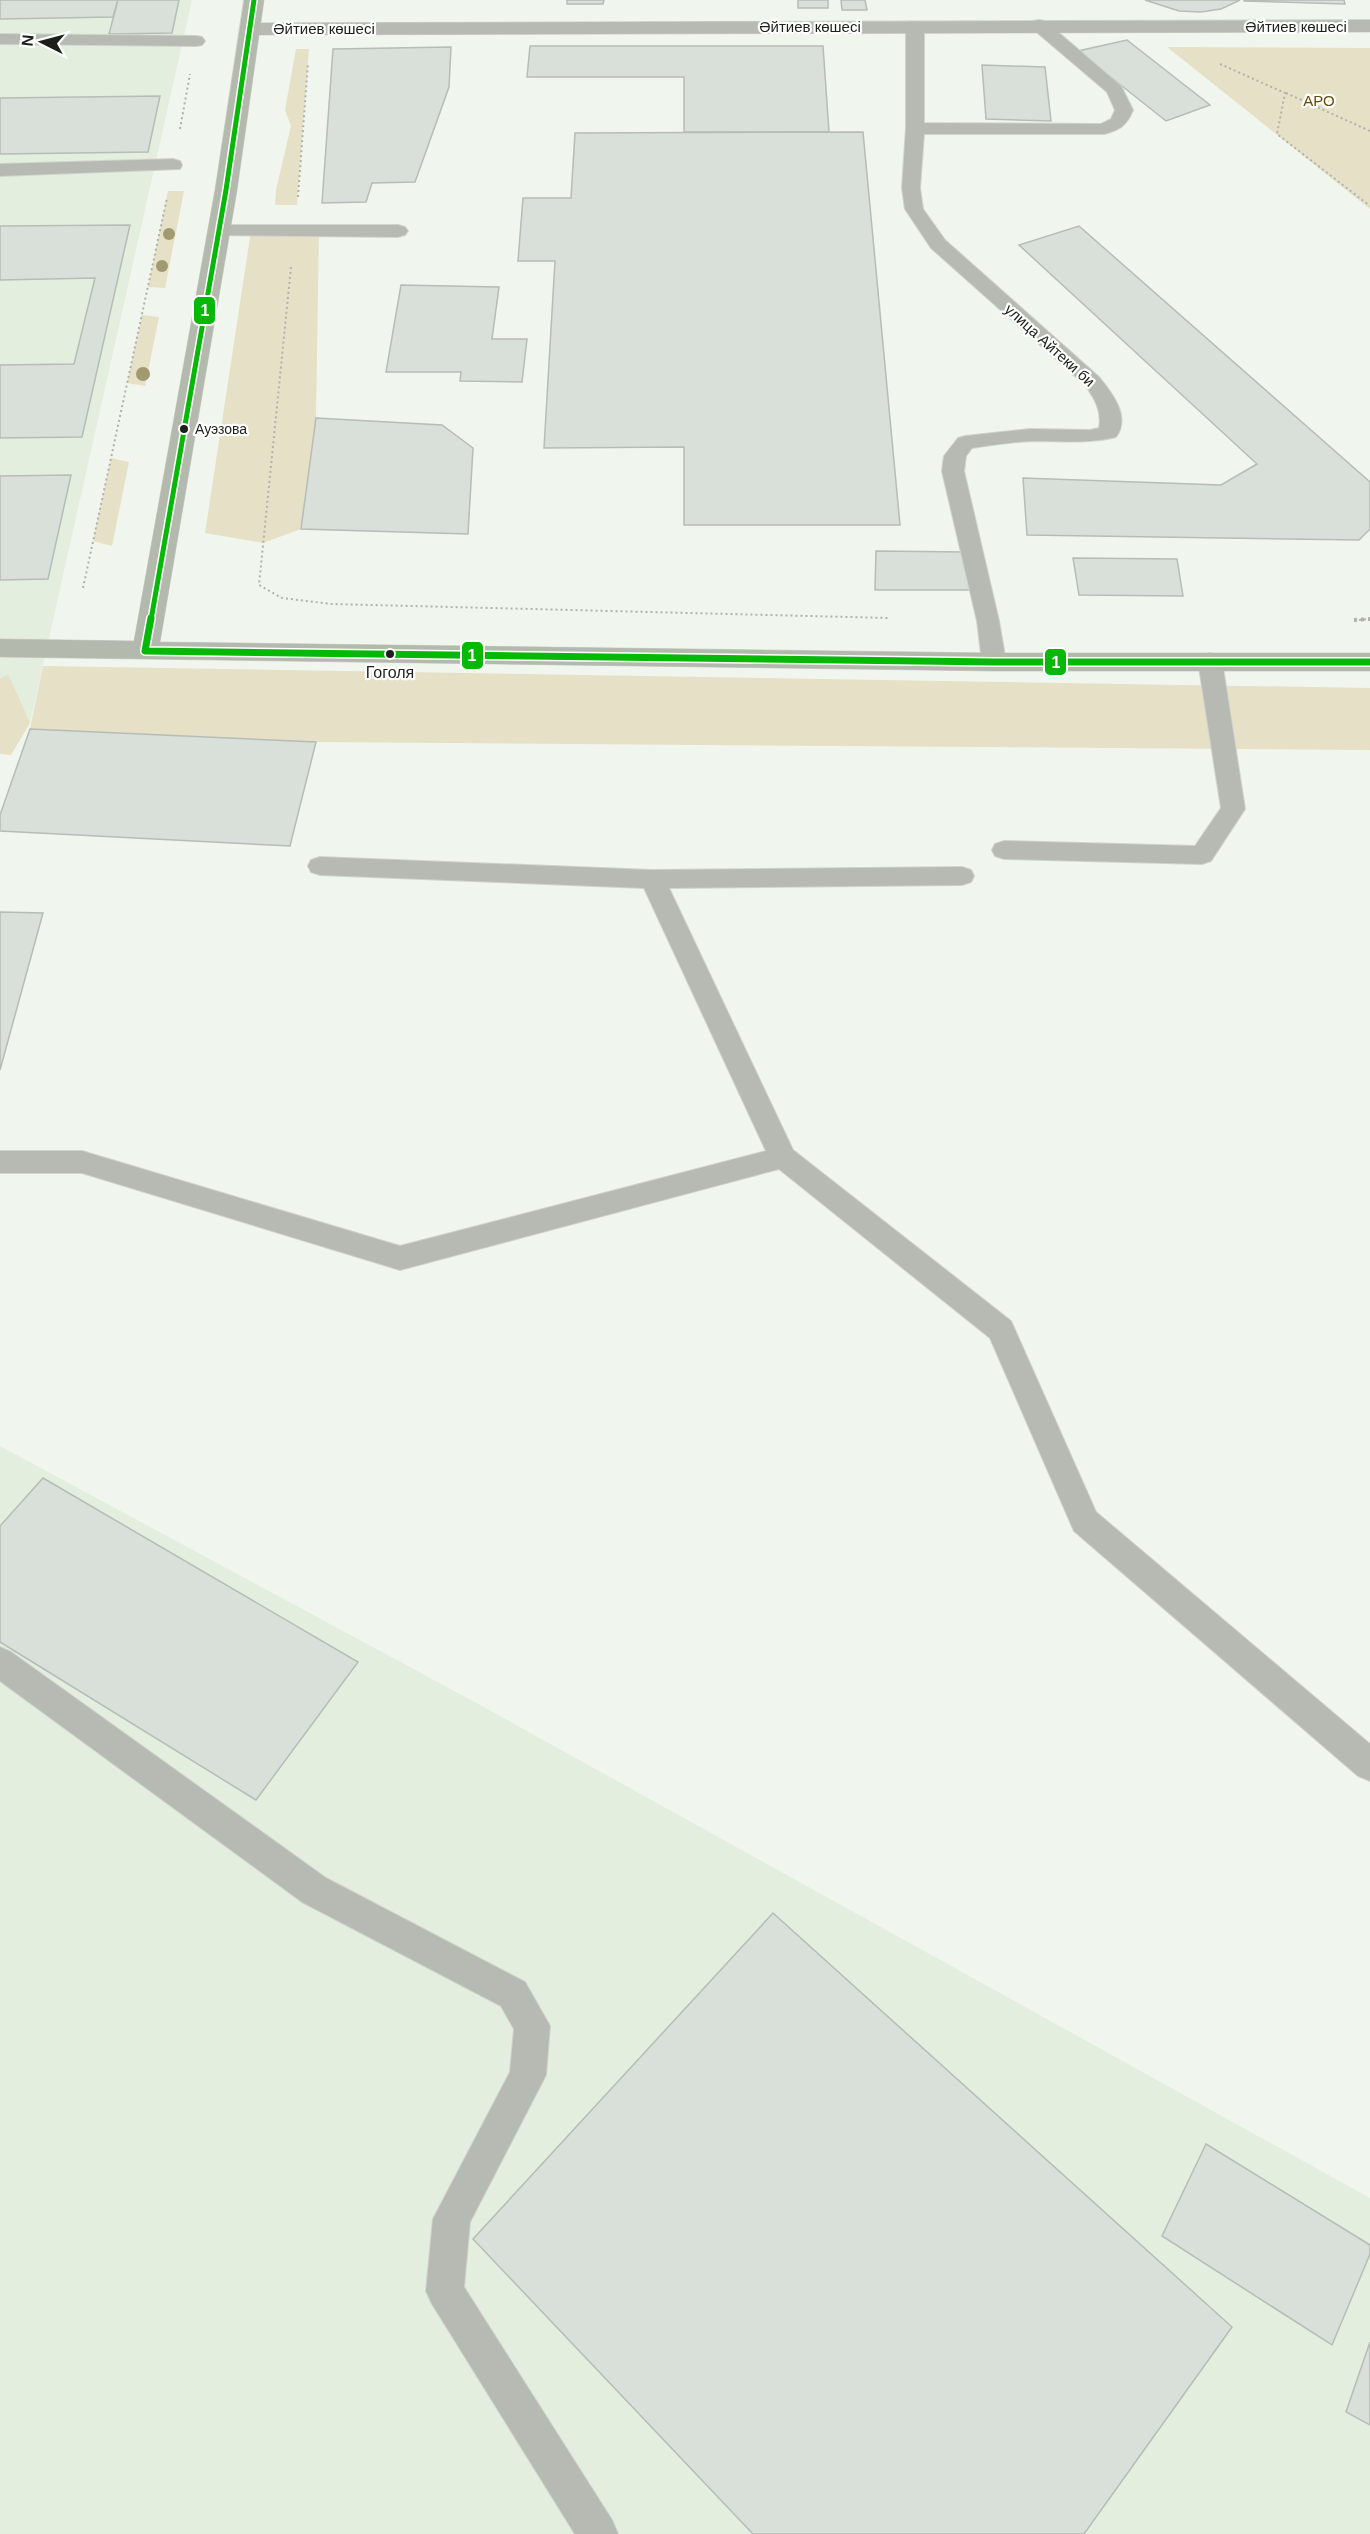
<svg xmlns="http://www.w3.org/2000/svg" width="1370" height="2534" viewBox="0 0 1370 2534" font-family="Arial,sans-serif">
<rect width="100%" height="100%" fill="#f0f6ee"/>
<g fill="#e3eede">
<path d="M0 0H192L30 723H0Z"/>
<path d="M0 1446 471 1700 1370 2198V2534H0Z"/>
</g>
<g fill="#e6e0c6">
<path d="M1167 47 1370 48V209Z"/>
<path d="M296 49H309L297 205H275L276 190 291 126 285 110Z"/>
<path d="M168 191H184L165 288 148 287Z"/>
<path d="M251 231H319L316 418 301 529 263 543 205 533Z"/>
<path d="M142 315 159 317 145 386 127 383Z"/>
<path d="M111 458 129 462 112 546 93 541Z"/>
<path d="M43 666 1370 688V750L316 742 30 729Z"/>
<path d="M8 674 30 723 11 755 0 754V679Z"/>
</g>
<g fill="#d9dfd9" stroke="#b6bcb6" stroke-width="1.5">
<path d="M0 0H118L113 17 0 19Z"/>
<path d="M118 0H179L172 33 109 34Z"/>
<path d="M567 0H604L603 4H567Z"/>
<rect x="798" y="0" width="30" height="8"/>
<path d="M841 0H865L867 10H842Z"/>
<path d="M1145 0H1240L1221 9 1201 12 1179 11Z"/>
<path d="M1244 0H1344L1345 4 1244 1Z"/>
<path d="M1127 40 1210 105 1166 121 1078 51Z"/>
<path d="M530 46H823L829 132H684V77H527Z"/>
<path d="M451 47 449 87 415 182 372 183 366 202 322 203 333 49Z"/>
<path d="M982 65 1045 67 1051 121 986 119Z"/>
<path d="M160 96 148 152 0 154V98Z"/>
<path d="M863 132 900 525H684V447L544 448 555 261H518L523 198H571L575 133Z"/>
<path d="M130 225 82 437 0 438V365L74 364 95 278 0 280V226Z"/>
<path d="M1079 226 1370 482V529L1359 540 1027 535 1023 478 1221 485 1257 464 1019 245Z"/>
<path d="M401 285 499 287 492 339H527L522 382 460 381 461 372H386Z"/>
<path d="M316 418 442 425 473 448 468 534 301 529Z"/>
<path d="M71 475 48 579 0 580V476Z"/>
<path d="M876 551 966 552 971 590H875Z"/>
<path d="M1073 558 1177 559 1183 596 1079 595Z"/>
<path d="M30 729 316 742 290 846 0 831V815Z"/>
<path d="M0 912 43 913 0 1070Z"/>
<path d="M43 1478 358 1662 256 1800 0 1642V1526Z"/>
<path d="M773 1913 1232 2327 1084 2534H753L473 2239Z"/>
<path d="M1206 2144 1370 2245V2254L1332 2345 1162 2236Z"/>
<path d="M1370 2342V2425L1346 2412Z"/>
</g>
<g fill="none" stroke-linecap="round" stroke-linejoin="round">
<g stroke="#cfd3cd" stroke-width="2">
<g id="lane">
<path d="M1039 20 1045 21 1121 86 1133 110C1127 125 1120 130 1104 134H924L920 188 923 209 945 240 1099 377C1112 393 1131 417 1116 437 1088 444 1061 441 1032 441 1012 442 992 445 972 448L966 456 964 471 999 621 1006 662 1002 667 994 670 986 667 982 662 977 621 942 471 944 456 958 438 965 436 1030 429 1090 430 1099 428C1102 411 1095 399 1085 385L931 248 905 209 902 188 906 128V26L909 22H921L924 26V123L1101 124 1111 119 1115 110 1107 92 1033 29 1030 25 1033 21Z"/>
<path d="M0 34 196 36 202 37 205 41 202 45 196 46 0 44Z"/>
<path d="M173 159 180 161 182 165 180 169 0 176V164Z"/>
<path d="M219 225H398L405 227 408 231 405 235 398 237 212 235 209 231 212 227Z"/>
<path d="M1210 653 1218 656 1222 661 1245 809 1211 861 1202 864 1004 859 995 856 992 850 995 844 1004 841 1195 846 1221 808 1198 661 1202 656Z"/>
<path d="M320 857 652 870 962 867 971 870 974 876 971 882 962 885 669 888 793 1150 1011 1321 1096 1512 1370 1744V1781L1358 1776 1074 1531 990 1338 779 1169 400 1270 82 1173H0V1151H82L400 1246 766 1151 644 888 320 875 311 872 308 866 311 860Z"/>
<path d="M0 1647 11 1652 326 1878 525 1982 550 2026 546 2075 470 2222 464 2287 612 2520 618 2534H575L432 2304 426 2291 433 2219 510 2072 514 2029 501 2006 302 1902 0 1681Z"/>
</g>
</g>
<g stroke="#cfd3cd" stroke-width="1">
<path id="street" d="M1370 20V32L250 35 243 33 240 29 243 25 250 23Z"/>
</g>
<g stroke="#cfd3cd" stroke-width="1">
<path id="secondary" d="M244 0H264L237 190 160 642 994 653H1370V671H994L0 657V639L134 641 215 190Z"/>
</g>
<g stroke="#afb2ac" stroke-width="2" stroke-dasharray="2 3" stroke-linecap="butt">
<path d="M1220 64 1285 93 1277 134 1370 206"/>
<path d="M1286 93 1370 131"/>
<path d="M180 129 190 74"/>
<path d="M298 197 308 63"/>
<path d="M291 267 259 585 282 598 331 604 890 618"/>
<path d="M83 588 167 198"/>
<path d="M1359 620 1370 619"/>
</g>
<path stroke="#afb2ac" stroke-width="4" stroke-dasharray="3 4" stroke-linecap="butt" d="M1354 620 1370 619"/>
<use href="#lane" fill="#b7bab2" fill-rule="evenodd"/>
<use href="#street" fill="#b7bab2" fill-rule="evenodd"/>
<use href="#secondary" fill="#b4b9ae" fill-rule="evenodd"/>
<g stroke="#fff" stroke-width="8">
<path id="bus-1-far1" d="M151 620 226 190 254 0"/>
</g>
<g stroke="#fff" stroke-width="10">
<path id="bus-1" d="M151 618 145 651 994 662H1370"/>
</g>
<use href="#bus-1-far1" stroke="#08b808" stroke-width="5"/>
<use href="#bus-1" stroke="#08b808" stroke-width="7"/>
</g>
<g fill="#a1996f">
<circle cx="169" cy="234" r="6"/>
<circle cx="162" cy="266" r="6"/>
<circle cx="143" cy="374" r="7"/>
</g>
<g fill="#1c201a" stroke="#fff" stroke-width="2">
<circle cx="184" cy="429" r="5"/>
<circle cx="390" cy="654" r="5"/>
</g>
<g text-anchor="middle" dominant-baseline="central" stroke-width="4.5" stroke-linejoin="round" paint-order="stroke">
<g font-size="14" fill="#1c201a" stroke="#fff" text-anchor="start">
<text x="195" y="429">Ауэзова</text>
</g>
<g font-size="15" fill="#1c201a" stroke="#fff">
<text x="810" y="26">Әйтиев көшесі</text>
<text x="1296" y="26">Әйтиев көшесі</text>
<text x="324" y="28">Әйтиев көшесі</text>
<text transform="translate(1050 345) rotate(42)">улица Айтеки би</text>
</g>
<g font-size="15" fill="#614d07" stroke="#fff">
<text x="1319" y="100">АРО</text>
</g>
<g font-size="16" fill="#1c201a" stroke="#fff">
<text x="390" y="672">Гоголя</text>
</g>
</g>
<g stroke="#fff" stroke-width="2">
<rect x="193" y="296" width="23" height="29" rx="6" fill="#08b808"/>
<rect x="461" y="641" width="23" height="29" rx="6" fill="#08b808"/>
<rect x="1044" y="648" width="23" height="28" rx="6" fill="#08b808"/>
</g>
<g font-size="16" text-anchor="middle" font-weight="bold" fill="#fff">
<text x="205" y="316">1</text>
<text x="472" y="661">1</text>
<text x="1056" y="668">1</text>
</g>
<g transform="translate(42 42) rotate(276)" stroke="#ffffff" stroke-width="4.5" paint-order="stroke">
<path d="M0-4.5L10 22L0 15L-10 22Z" fill="#1c201a"/>
<text y="-9" font-size="16" font-weight="bold" text-anchor="middle" fill="#1c201a">N</text>
</g>
</svg>
